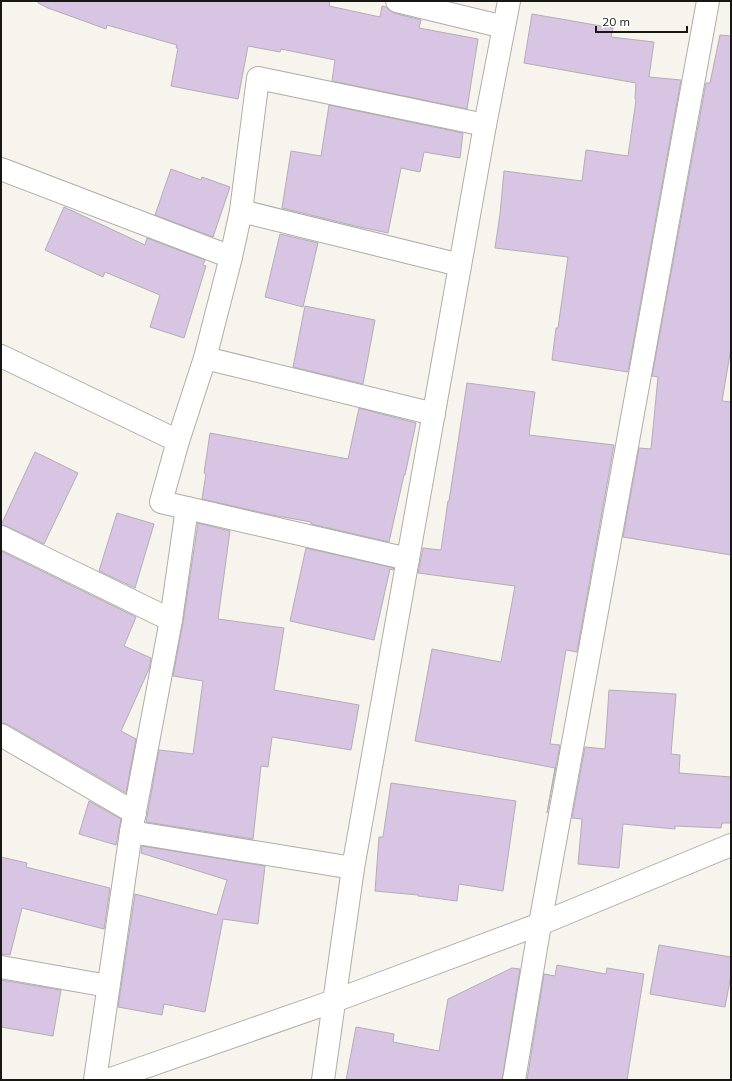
<svg xmlns="http://www.w3.org/2000/svg" width="732" height="1081" viewBox="0 0 732 1081" font-family="Mulish,sans-serif">
<rect width="100%" height="100%" fill="#f6f4ed"/>
<g fill="#d8c4e3" stroke="#b2aeb4">
<path d="M38 1H330L329 6 380 17 382 6 386 7 389 10 394 13 421 20 419 28 478 39 467 109 332 81 335 60 281 49 280 52 248 46 238 99 171 86 178 48H176L177 45 107 25 106 29 48 8 38 3Z"/>
<path d="M532 14 613 28 611 37 654 42 649 77 681 80 628 372 552 360 556 328H558L568 257 495 248 500 214 504 171 582 181 586 150 628 156 636 100 635 99 636 83 524 63Z"/>
<path d="M720 35 731 36V348L722 401 731 402V555L623 537 639 448 651 449 658 377 652 376 706 83H710Z"/>
<path d="M329 105 463 133 460 158 424 152 420 172 401 168 388 233 355 226 282 208 291 151 321 156Z"/>
<path d="M171 169 201 180 202 177 230 187 213 237 155 215Z"/>
<path d="M64 207 145 245 147 238 205 260 203 265 206 266 184 338 150 327 160 295 105 272 103 277 45 250Z"/>
<path d="M280 234 318 243 303 307 265 297Z"/>
<path d="M305 306 375 320 363 384 293 367Z"/>
<path d="M467 383 535 392 529 435 614 445 577 652 566 650 550 744 560 745 547 813 555 768 415 741 432 649 501 662 515 586 418 573 423 548 441 550 448 501H449Z"/>
<path d="M359 408 416 423 405 475H404L389 542 311 524V522L272 515 202 499 206 474 204 473 210 433 348 459Z"/>
<path d="M35 452 78 473 44 544 6 526 1 525Z"/>
<path d="M117 513 154 524 135 588 99 571Z"/>
<path d="M198 523 230 531 218 619 284 628 274 690 359 705 351 750 272 737 268 767 261 766 253 839 146 822 159 750 193 754 203 681 173 676 183 622Z"/>
<path d="M306 548 394 568 393 570 390 569 374 640 290 621Z"/>
<path d="M1 551 136 617 124 646 151 658 149 669 121 731 136 739 126 793 7 724 1 723Z"/>
<path d="M609 690 676 694 671 754 680 755 679 773 731 777V823H722L721 828 675 826V829L623 824 619 868 578 864 582 819 572 818 585 747 605 749Z"/>
<path d="M391 783 516 801 503 891 459 884 457 901 418 896V895L375 891 379 837H383Z"/>
<path d="M89 801 121 819 116 845 79 834Z"/>
<path d="M142 846 265 866 258 924 223 919 205 1012 164 1004 162 1015 118 1007 135 894 217 915 227 880 141 853Z"/>
<path d="M1 857 27 863 26 867 110 888 104 929 22 908 10 955 1 954Z"/>
<path d="M659 945 731 957V975L725 1007 650 994Z"/>
<path d="M557 965 606 974 607 968 644 974 627 1080H527L544 974 555 976Z"/>
<path d="M512 968 520 969 502 1080H346L356 1027 394 1034 393 1042 439 1051 448 999Z"/>
<path d="M1 980 61 990 53 1036 1 1027Z"/>
</g>
<g fill="none" stroke-linecap="round" stroke-linejoin="round">
<g stroke="#afada7" stroke-width="24">
<g id="minor">
<path d="M397 1 504 27"/>
<path d="M1 169 231 257"/>
<path d="M241 211 460 265"/>
<path d="M1 356 178 441"/>
<path d="M205 358 434 414"/>
<path d="M187 508 161 502 178 441 205 358 231 257 241 211 258 78 485 125"/>
<path d="M1 537 171 620"/>
<path d="M1 735 135 813"/>
<path d="M131 832 353 868"/>
<path d="M1 967 108 986"/>
<path d="M95 1080 131 832 171 620 187 508 408 559"/>
<path d="M108 1080 334 1001 540 924 731 845"/>
<path d="M323 1080 353 868 485 125 509 1"/>
<path d="M514 1080 540 924 708 1"/>
</g>
</g>
<use href="#minor" stroke="#fff" stroke-width="22"/>
</g>
<rect width="732" height="1081" fill="none" stroke="#171714" stroke-width="4"/>
<path d="M596 26v6h91v-6" fill="none" stroke="#171714" stroke-width="2"/>
<text x="602" y="26" font-size="12" fill="#171714" stroke="#ffffff" stroke-width="3" paint-order="stroke">20 m</text>
</svg>
